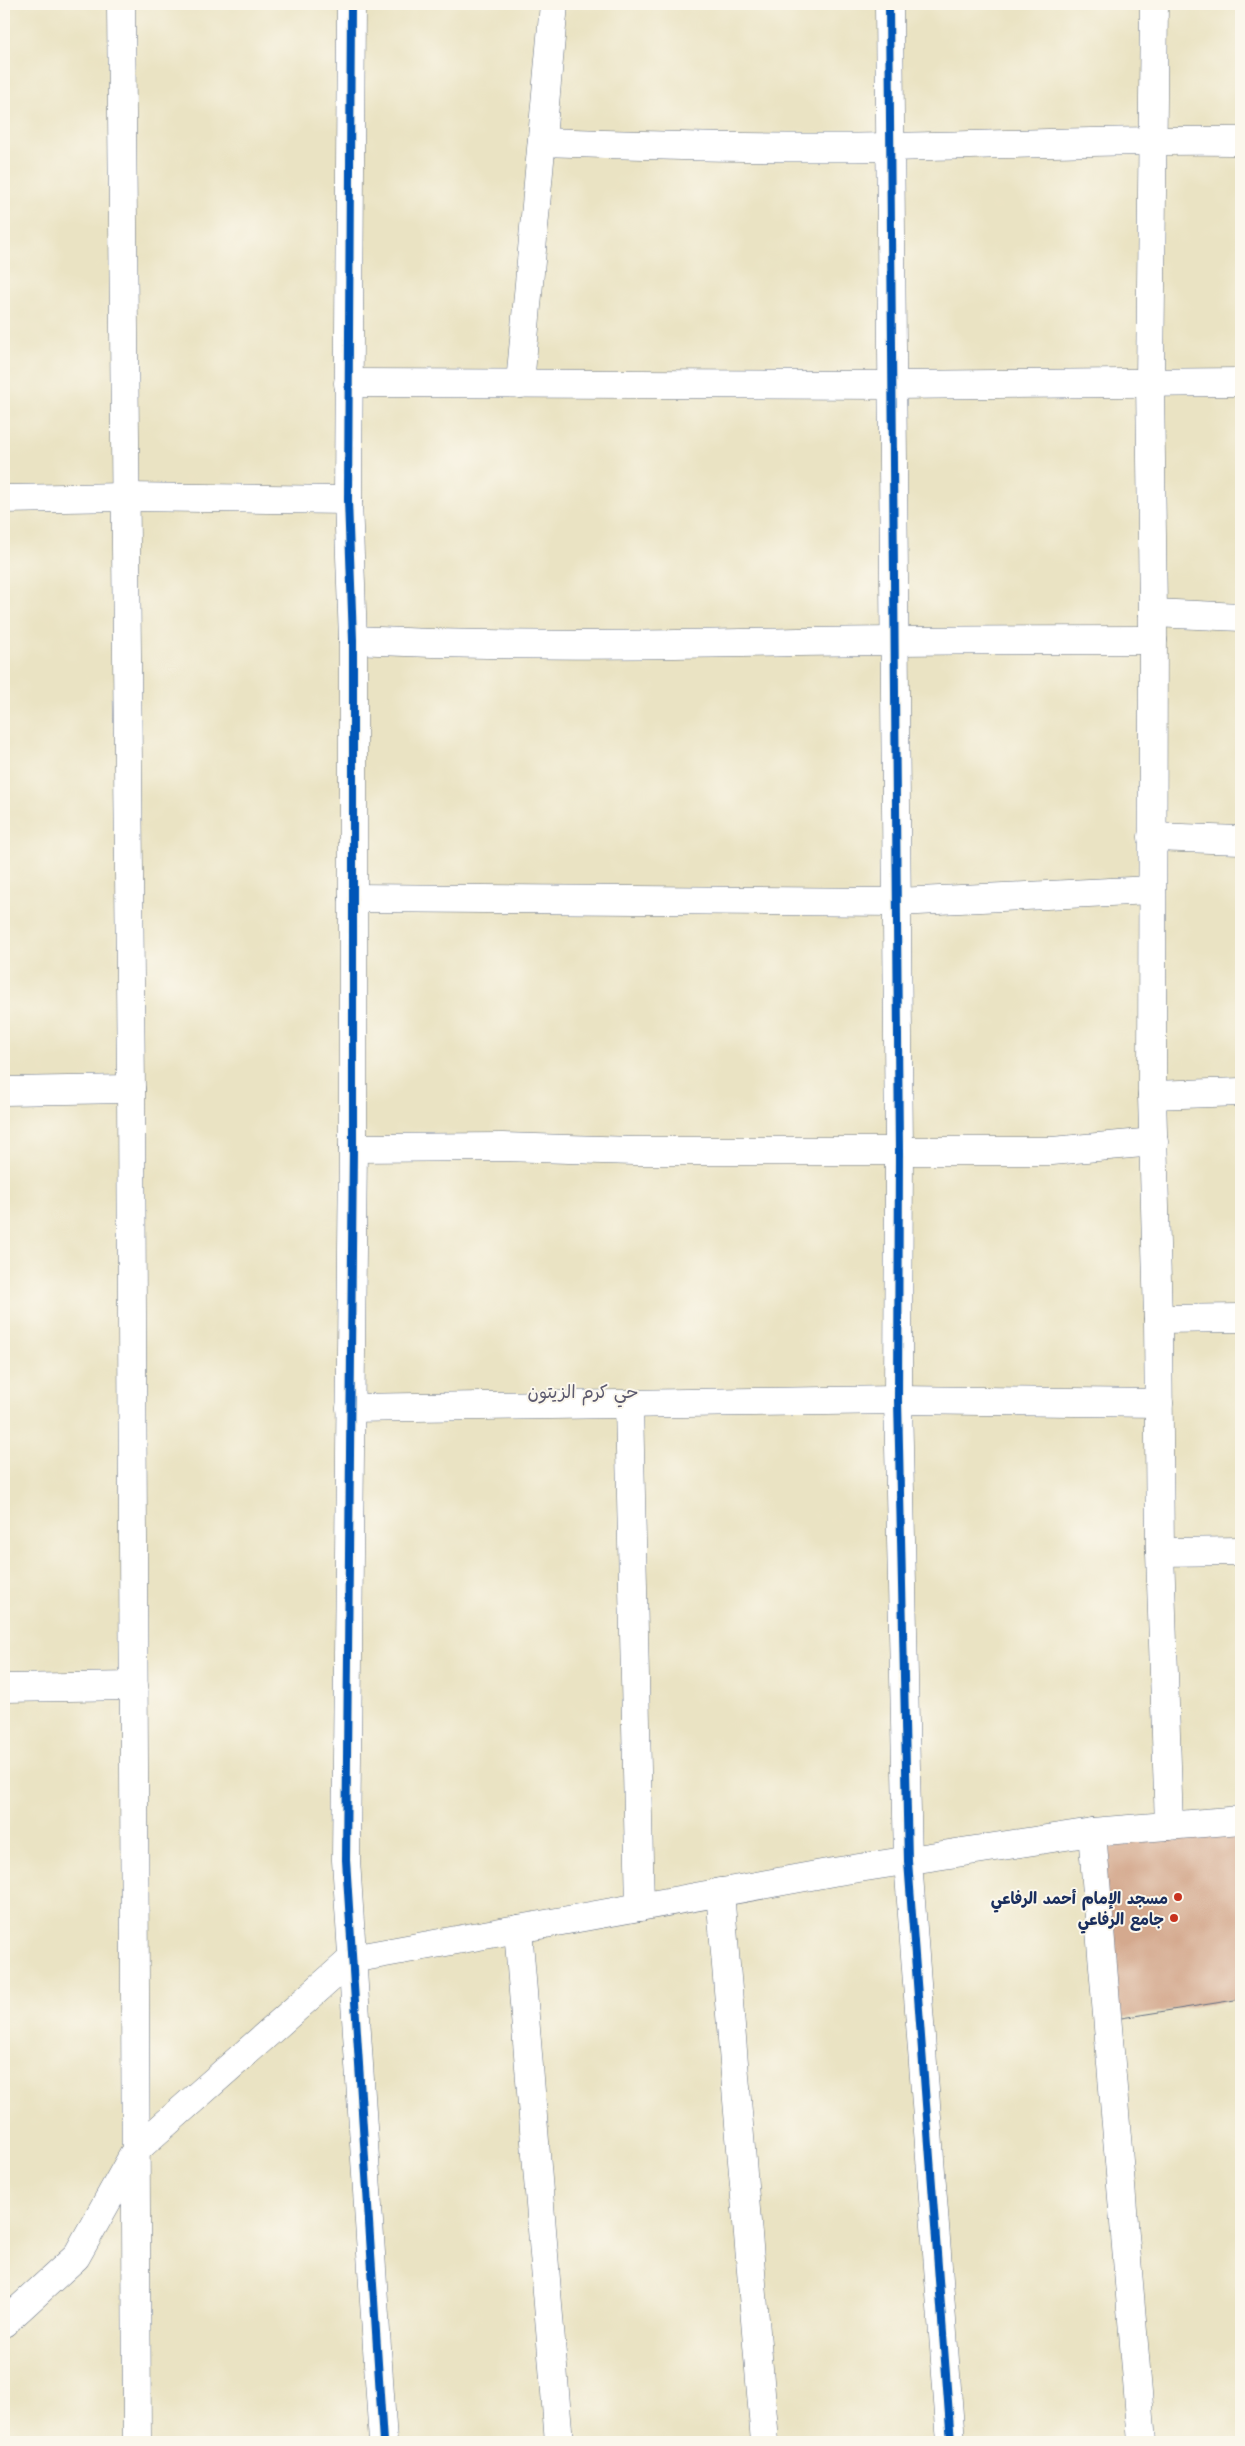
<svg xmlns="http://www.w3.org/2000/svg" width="1245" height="2446" viewBox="0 0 1245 2446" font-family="Mali,'Playpen Sans Arabic',sans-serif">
<rect width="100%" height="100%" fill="#fbf7ec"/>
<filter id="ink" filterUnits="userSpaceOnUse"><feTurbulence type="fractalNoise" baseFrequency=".02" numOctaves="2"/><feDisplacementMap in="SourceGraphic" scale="10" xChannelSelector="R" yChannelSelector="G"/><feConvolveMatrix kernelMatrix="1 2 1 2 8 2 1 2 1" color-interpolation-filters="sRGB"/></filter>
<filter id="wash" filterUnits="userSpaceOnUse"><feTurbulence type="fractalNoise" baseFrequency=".0096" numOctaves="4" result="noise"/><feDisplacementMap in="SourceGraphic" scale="20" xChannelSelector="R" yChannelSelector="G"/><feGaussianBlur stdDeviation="1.12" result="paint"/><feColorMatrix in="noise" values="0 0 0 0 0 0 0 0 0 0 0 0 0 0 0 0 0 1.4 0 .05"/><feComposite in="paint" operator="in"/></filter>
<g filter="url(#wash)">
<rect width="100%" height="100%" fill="#eae3c3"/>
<g id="blocks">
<path fill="#d4a98e" d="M1241 1826V1999L1115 2019 1100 1837Z"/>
</g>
</g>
<g filter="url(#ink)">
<use href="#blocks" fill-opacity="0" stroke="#636e81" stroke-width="1"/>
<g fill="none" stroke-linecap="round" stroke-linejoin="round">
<g stroke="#636e81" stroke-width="29">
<g id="street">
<path d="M121 4 131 1089 137 2442"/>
<path d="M351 4 348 500 353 640V1148L346 1860 383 2442"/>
<path d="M889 4 899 1151 898 1400 908 1861 951 2442"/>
<path d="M1154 4 1150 382 1153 613 1152 1095 1158 1319 1160 1552 1169 1826"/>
<path d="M542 142C658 146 774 149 890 147 1007 145 1124 139 1241 141"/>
<path d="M348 383 892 385 1241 382"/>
<path d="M520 384 554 4"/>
<path d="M4 499 126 497 348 500"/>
<path d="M1153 613 1241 617"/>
<path d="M353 640C502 647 650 645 799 642 917 640 1035 640 1153 640"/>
<path d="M1152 837 1241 840"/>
<path d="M353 898 897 902 1152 890"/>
<path d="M4 1091 131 1089"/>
<path d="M1152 1095 1241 1092"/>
<path d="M353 1148 503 1147 634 1151H1052L1154 1142"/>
<path d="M1158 1319 1241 1318"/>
<path d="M629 1404 640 1907"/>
<path d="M350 1408 898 1400 1159 1403"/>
<path d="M1160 1552 1241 1551"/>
<path d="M4 1688 134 1686"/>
<path d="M1092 1832 1142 2442"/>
<path d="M720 1892 765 2442"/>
<path d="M518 1929 559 2442"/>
<path d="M4 2323 76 2257 136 2150 352 1959 833 1872 1092 1832 1241 1820"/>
</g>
</g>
<use href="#street" stroke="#fff" stroke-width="28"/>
<g stroke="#fbf7ec" stroke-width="11">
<g id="cycleway">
<path d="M351 4 348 500 353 640V1148L346 1860 383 2442"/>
<path d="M889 4 899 1151 898 1400 908 1861 951 2442"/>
</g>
</g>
<use href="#cycleway" stroke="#0057b8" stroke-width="8"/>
</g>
</g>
<g fill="#c8321e" stroke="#fbf7ec" stroke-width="2">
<circle cx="1178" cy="1897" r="5"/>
<circle cx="1174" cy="1918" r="5"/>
</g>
<g text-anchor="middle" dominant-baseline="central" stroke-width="4" stroke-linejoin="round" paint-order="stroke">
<g font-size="16" font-weight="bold" fill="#1b2f5e" stroke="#fbf7ec" text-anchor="end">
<text x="1168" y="1897">مسجد الإمام أحمد الرفاعي</text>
<text x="1164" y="1918">جامع الرفاعي</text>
</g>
<g font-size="18" fill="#5c5a6f" stroke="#fbf7ec">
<text x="583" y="1391">حي كرم الزيتون</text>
</g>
</g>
<rect width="1245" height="2446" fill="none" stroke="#fbf7ec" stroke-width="20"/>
</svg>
